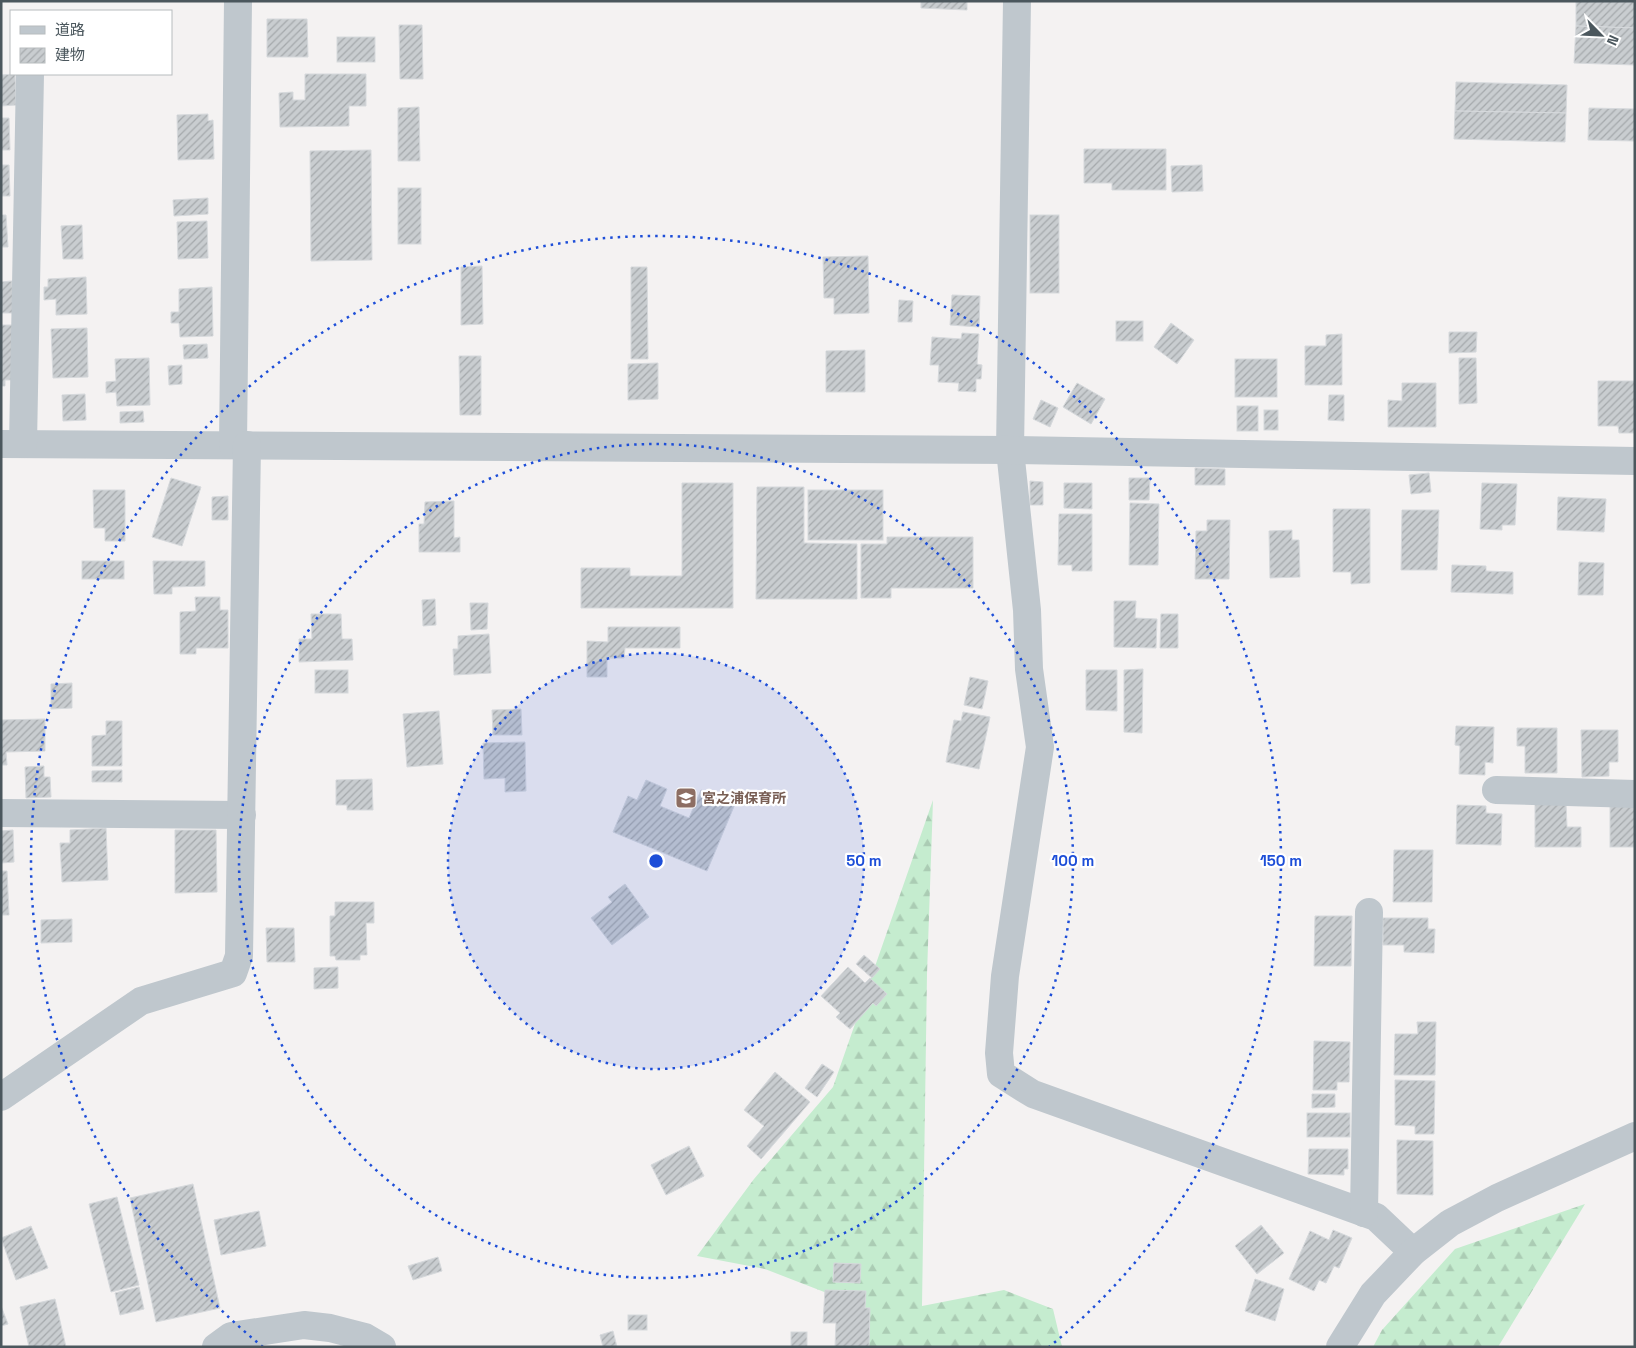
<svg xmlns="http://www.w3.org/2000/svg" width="1636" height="1348" viewBox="0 0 1636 1348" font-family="'Space Grotesk','Noto Sans JP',sans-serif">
<defs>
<pattern id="forest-firs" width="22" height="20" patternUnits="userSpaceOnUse" patternTransform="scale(1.25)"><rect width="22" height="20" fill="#c5eccf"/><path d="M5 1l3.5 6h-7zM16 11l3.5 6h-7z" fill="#abccb4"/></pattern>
<pattern id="building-hatch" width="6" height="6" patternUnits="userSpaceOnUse" patternTransform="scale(1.25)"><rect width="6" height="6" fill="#c9cdd0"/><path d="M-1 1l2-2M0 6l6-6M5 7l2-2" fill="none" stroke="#a5a9ac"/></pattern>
</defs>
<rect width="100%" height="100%" fill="#f4f2f2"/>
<g fill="url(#forest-firs)">
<path d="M933 800 927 974 922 1306 1004 1290 1053 1309 1062 1347H850V1302L765 1269 697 1256 754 1179 833 1087Z"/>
<path d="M1585 1204 1498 1347H1373L1382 1330 1455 1249Z"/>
</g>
<g fill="url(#building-hatch)" stroke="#d6d9dc">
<path d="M921 1H967V10L921 8Z"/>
<path d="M1576 1H1635V28L1576 26Z"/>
<path d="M267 19H307L308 57H267Z"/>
<path d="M399 25H422L423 79H400Z"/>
<path d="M1576 26 1635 28V65L1574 63Z"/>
<rect x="337" y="37" width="38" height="25"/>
<path d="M15 74 16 105 1 106V75Z"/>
<path d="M305 74H366V106H349V126L280 127 279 93 293 92V100H305Z"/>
<path d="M1456 82 1567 85 1566 113 1455 111Z"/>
<path d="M419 107 420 161H398V108Z"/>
<path d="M1589 108 1635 109V141L1588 140Z"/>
<path d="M1455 111 1566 113 1565 142 1454 139Z"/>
<path d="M208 114V121L213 120 214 159 178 160 177 115Z"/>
<path d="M1 118H9L10 150H1Z"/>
<path d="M1084 149H1166V190H1112V183H1084Z"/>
<path d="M371 150 372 260 311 261 310 151Z"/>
<path d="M1 165H9L10 196H1Z"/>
<path d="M1202 165 1203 191 1172 192 1171 166Z"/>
<rect x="398" y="188" width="23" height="56"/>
<path d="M208 198V214L174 216 173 200Z"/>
<path d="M1 215H6L8 247H1Z"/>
<rect x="1030" y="215" width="29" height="78"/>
<path d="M207 221 208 258 178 259 177 222Z"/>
<path d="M82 225 83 259H63L61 226Z"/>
<path d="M868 256 869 313 834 314V298H824L823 257Z"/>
<path d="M482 266 483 324 461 325V267Z"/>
<path d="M631 267H647L648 359H631Z"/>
<path d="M86 277 87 314 56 315V299L44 300V287H48V279Z"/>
<path d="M12 281 13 313H1V282Z"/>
<path d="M212 287 213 336 180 337 179 323H171V312H179V289Z"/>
<path d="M952 295 980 296 979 327 950 325Z"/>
<path d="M899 300 913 301 912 322H898Z"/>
<rect x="1116" y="321" width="27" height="20"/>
<path d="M1171 323 1194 340 1177 364 1154 347Z"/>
<path d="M1 325H13L14 380H5V386H1Z"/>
<path d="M87 328 88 377 53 378 51 329Z"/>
<path d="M1449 332H1477L1476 352 1449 353Z"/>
<path d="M962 333 979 334 977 364 982 365 981 379H976V392L958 391 959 383 938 382 939 365H930L932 337 961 339Z"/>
<path d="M1342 334V385H1305V346H1326V335Z"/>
<path d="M207 344 208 358 184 359 183 345Z"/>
<path d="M865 350V392H826V351Z"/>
<path d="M459 356H481V415H460Z"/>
<path d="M149 358 150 405 117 406 116 392 106 393V382L116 381 115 359Z"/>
<path d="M1459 358H1476L1477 403 1459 404Z"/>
<rect x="1235" y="359" width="42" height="38"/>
<path d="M658 363V399L628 400V364Z"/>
<path d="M182 365V384L169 385 168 366Z"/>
<path d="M1598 381H1635V433H1619L1618 426H1598Z"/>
<path d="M1077 383 1105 399 1091 424 1063 407Z"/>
<path d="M1402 383H1436V427H1388V400L1402 401Z"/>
<path d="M85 394 86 420 63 421 62 395Z"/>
<path d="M1329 395H1344V421L1328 420Z"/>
<path d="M1041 400 1058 408 1050 427 1033 419Z"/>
<rect x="1237" y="406" width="21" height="25"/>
<rect x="1264" y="410" width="14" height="20"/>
<path d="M143 411 144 422 120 423V412Z"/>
<path d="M1195 468 1225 469V485H1195Z"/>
<path d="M1429 473 1431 492 1411 494 1409 475Z"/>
<path d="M171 478 201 487 182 546 152 537Z"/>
<path d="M1129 478H1150L1149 500H1129Z"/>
<path d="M1030 481 1043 482V505H1030Z"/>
<path d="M682 483H733V608H581V568H630V576H682Z"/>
<path d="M1064 483H1092V509L1064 508Z"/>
<path d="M1482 483 1517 484 1515 525H1502V530L1480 529Z"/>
<path d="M757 487H804V543L857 544V599H756Z"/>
<path d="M93 490H125V541H105V528H94Z"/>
<rect x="808" y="490" width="75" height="50"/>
<path d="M228 496V520H212V497Z"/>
<path d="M1558 497 1606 499 1604 532 1557 530Z"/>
<path d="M454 501V538L460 537V552H419V524H424L425 502Z"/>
<path d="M1130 503 1159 504 1158 565H1129Z"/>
<path d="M1333 509H1370V583L1351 584V572H1333Z"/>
<path d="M1402 510H1439L1437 570H1401Z"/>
<path d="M1059 514H1092V571H1072V565H1058Z"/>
<path d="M1207 520H1230L1229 579H1195L1196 531H1207Z"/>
<path d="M1292 530V540H1299L1300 577 1270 578 1269 531Z"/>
<path d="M887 537H973V588H891V598H861V544H887Z"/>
<rect x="82" y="561" width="42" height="18"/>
<path d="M153 561H205V586L172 587V594H154Z"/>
<path d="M1579 562 1604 563 1603 595H1578Z"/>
<path d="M1452 565 1486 566V571L1513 572V594L1451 592Z"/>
<path d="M195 597H220V610H228V648H196V654H180V612L196 611Z"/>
<path d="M435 599 436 625 423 626 422 600Z"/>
<path d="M1114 601H1136L1135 618 1157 619 1156 648 1114 647Z"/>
<path d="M470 603H488L487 629 471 630Z"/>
<path d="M311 614H341L342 639H352L353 660 299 662V639H312Z"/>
<path d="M1161 614H1178V648H1160Z"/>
<path d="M608 627H680V648H625L624 658H607V677H587V641L608 642Z"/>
<path d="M489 634 491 673 454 675 453 649H458V636Z"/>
<path d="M1143 669 1142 733 1124 732V670Z"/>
<rect x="315" y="670" width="33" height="23"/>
<path d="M1086 670H1117V711L1086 710Z"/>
<path d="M970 677 988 681 982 709 964 705Z"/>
<path d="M72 683V708L51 709V684Z"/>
<path d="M521 709 522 735H493L492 710Z"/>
<path d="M439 711 443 764 407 767 403 714Z"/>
<path d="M963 712 990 717 979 769 946 762 954 720 961 721Z"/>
<path d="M45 719V751L6 752 7 765H1V720Z"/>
<path d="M106 721H122V766H92V736L106 735Z"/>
<path d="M1456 726 1494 727 1493 763 1485 762V775L1459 774 1460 746 1455 745Z"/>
<path d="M1517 728H1557V773H1525V746H1517Z"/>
<path d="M1581 730H1618V762H1609V776L1582 777Z"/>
<path d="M525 742 526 791 505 792V778L484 779 483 743Z"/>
<path d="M44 766V777H50L51 797 26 798 25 767Z"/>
<path d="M122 770V782H92V771Z"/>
<path d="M372 779 373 810H347V805H336V780Z"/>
<path d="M646 780 667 789 660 806 689 818 701 790 735 804 707 871 613 832 628 796 637 800Z"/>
<path d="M1535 804H1566L1567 827H1581V847H1535Z"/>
<path d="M1457 805 1486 806V813L1502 814 1501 845 1456 844Z"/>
<rect x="1610" y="805" width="25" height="42"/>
<path d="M106 828 108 880 62 882 60 843H70V830Z"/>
<path d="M13 830 14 862 1 863V831Z"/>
<path d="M175 830H216L217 892 175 893Z"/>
<path d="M1394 850H1433L1432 902H1393Z"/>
<path d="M1 871H7L9 915H1Z"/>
<path d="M625 884 649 917 612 945 591 918 612 902 608 897Z"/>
<path d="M335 902H374V923H366L367 955H360V960H336L335 956H330V916H335Z"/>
<path d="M1315 916H1352L1351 966H1314Z"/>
<path d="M1383 918H1428V929H1435L1434 953 1404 952V945H1383Z"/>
<path d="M72 919V942L41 943V920Z"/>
<path d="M266 928H294L295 962H267Z"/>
<path d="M864 955 880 969 872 978 856 964Z"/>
<path d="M338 967V988L314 989V968Z"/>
<path d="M848 967 865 983 870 978 887 994 876 1006 873 1003 850 1029 836 1017 840 1013 821 996Z"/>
<path d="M1417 1022H1436L1435 1075H1394L1395 1034H1418Z"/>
<path d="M1314 1041 1350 1042 1349 1082H1337V1090H1313Z"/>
<path d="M822 1064 834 1072 817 1097 805 1088Z"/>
<path d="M775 1072 810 1102 761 1159 747 1146 764 1126 744 1110Z"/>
<path d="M1395 1080 1435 1081 1434 1134H1415V1126L1395 1125Z"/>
<path d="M1312 1094H1335V1107L1312 1108Z"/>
<rect x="1307" y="1113" width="43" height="24"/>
<path d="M1397 1140 1433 1141V1195L1397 1194Z"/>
<path d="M689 1146 704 1176 666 1195 651 1165Z"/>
<path d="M1309 1149H1348V1169H1344V1175L1308 1174Z"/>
<path d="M193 1184 220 1308 156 1322 130 1198Z"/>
<path d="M117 1197 139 1285 111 1292 89 1204Z"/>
<path d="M259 1211 266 1246 221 1255 214 1220Z"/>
<path d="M1261 1225 1284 1253 1257 1274 1235 1246Z"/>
<path d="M31 1226 48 1268 16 1280 1 1238Z"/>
<path d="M1333 1230 1352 1238 1339 1268 1334 1266 1326 1283 1319 1280 1314 1291 1289 1279 1310 1231 1329 1240Z"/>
<path d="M438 1257 442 1271 413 1280 408 1266Z"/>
<path d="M834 1263 861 1264 860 1283 833 1282Z"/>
<path d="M1255 1279 1284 1289 1275 1321 1245 1311Z"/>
<path d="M139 1287 144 1309 120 1315 115 1293Z"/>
<path d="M825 1290 866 1291 865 1308H870L869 1347H835L836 1323H823Z"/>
<path d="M55 1299 66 1347H29L20 1307Z"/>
<path d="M1 1306 8 1324 1 1326Z"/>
<rect x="628" y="1315" width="19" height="15"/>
<path d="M613 1331 617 1347H603L600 1335Z"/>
<rect x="791" y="1332" width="16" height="15"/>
</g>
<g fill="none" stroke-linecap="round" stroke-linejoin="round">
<g stroke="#bfc7cd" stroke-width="28">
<path d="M1017 1 1010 450 1027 610 1029 669 1040 747 1005 976 999 1053 1001 1074 1033 1094 1376 1217 1413 1252"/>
<path d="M1 444 1010 450 1635 461"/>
<path d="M23 444 30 74"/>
<path d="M233 445 238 1"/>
<path d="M1496 790 1635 794"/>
<path d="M1 813 242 815"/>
<path d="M1 1097 141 1001 233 973 239 956 247 445"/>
<path d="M1364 1213 1369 912"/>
<path d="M216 1347 231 1336 304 1325 330 1328 365 1337 382 1347"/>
<path d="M1340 1347 1373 1294 1413 1252 1450 1223 1497 1198 1635 1136"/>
</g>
</g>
<circle cx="656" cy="861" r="208" fill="#1d4ed8" fill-opacity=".12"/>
<g fill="none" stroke="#1d4ed8" stroke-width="2.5" stroke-dasharray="2.5 5">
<circle cx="656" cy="861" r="208"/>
<circle cx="656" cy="861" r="417"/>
<path d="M263 1347A625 625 0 1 1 1049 1347"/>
</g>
<defs>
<g id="school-square" transform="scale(1.125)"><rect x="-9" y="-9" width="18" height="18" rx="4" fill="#8d6e63" stroke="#fff"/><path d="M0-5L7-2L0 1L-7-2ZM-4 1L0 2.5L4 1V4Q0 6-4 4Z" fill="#fff"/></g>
</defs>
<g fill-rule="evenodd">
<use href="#school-square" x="686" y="798"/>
</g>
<g text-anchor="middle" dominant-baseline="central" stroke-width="4.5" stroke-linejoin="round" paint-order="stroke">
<g font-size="14" font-weight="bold" fill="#785e54" stroke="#fff" text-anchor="start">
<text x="702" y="798">宮之浦保育所</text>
</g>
</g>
<circle cx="656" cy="861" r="8" fill="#1d4ed8" stroke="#fff" stroke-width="2.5"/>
<g font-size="15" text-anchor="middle" font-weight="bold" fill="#1d4ed8" stroke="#fff" stroke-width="4.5" stroke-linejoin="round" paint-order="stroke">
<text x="864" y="866">50 m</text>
<text x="1073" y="866">100 m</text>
<text x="1281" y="866">150 m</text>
</g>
<rect width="1636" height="1348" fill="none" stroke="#4b575d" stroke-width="5"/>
<rect x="10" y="10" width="162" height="65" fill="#ffffff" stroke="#b7bcbe"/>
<rect x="20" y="26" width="25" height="8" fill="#bfc7cd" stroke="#b7bcbe"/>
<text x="55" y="35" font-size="15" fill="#4b575d">道路</text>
<rect x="20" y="48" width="25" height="15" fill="url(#building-hatch)" stroke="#b7bcbe"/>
<text x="55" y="60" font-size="15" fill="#4b575d">建物</text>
<g transform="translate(1601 35) rotate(114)" stroke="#ffffff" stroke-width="4" paint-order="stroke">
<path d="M0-4L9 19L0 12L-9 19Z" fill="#4b575d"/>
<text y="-8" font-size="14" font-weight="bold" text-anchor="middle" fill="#4b575d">N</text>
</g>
</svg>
